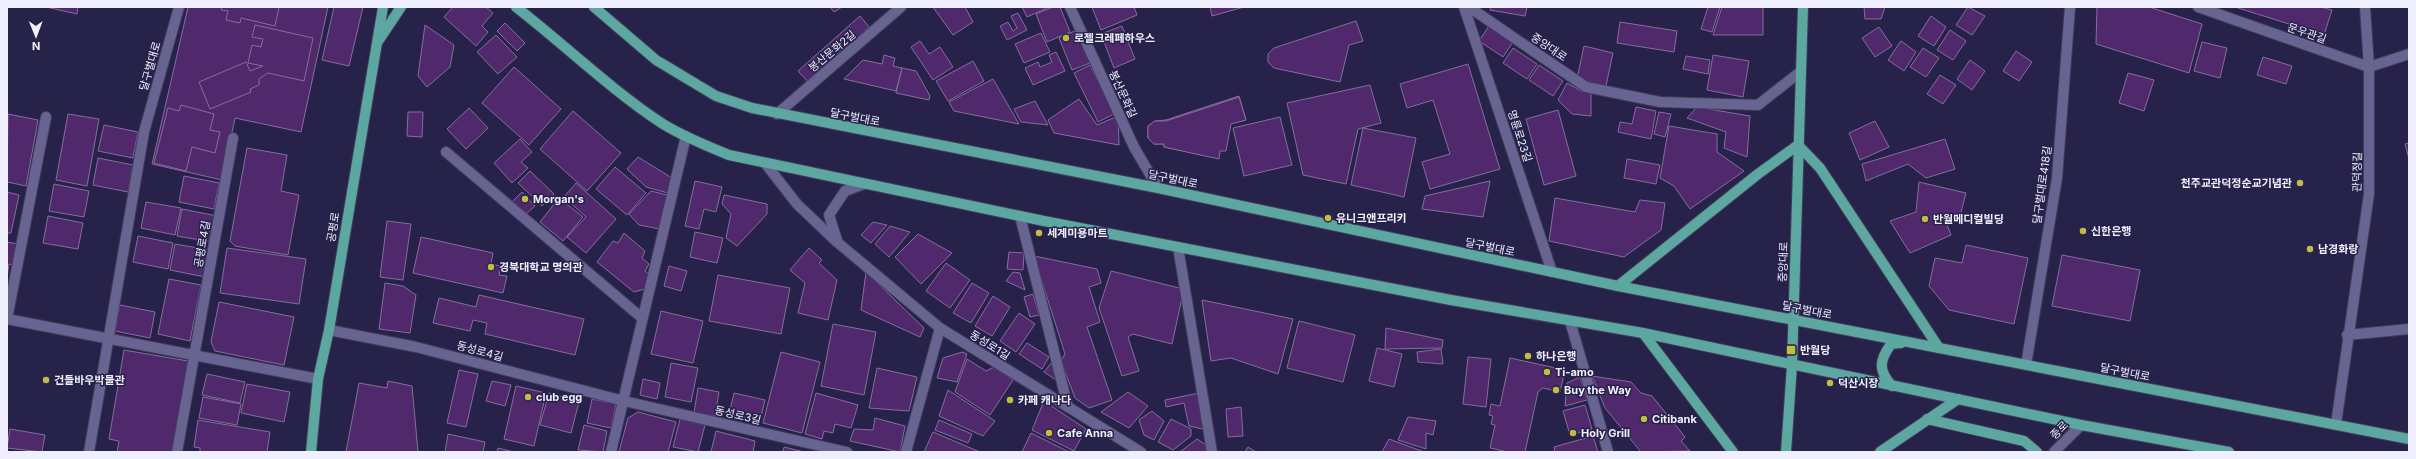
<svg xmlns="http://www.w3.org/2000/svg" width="2416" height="459" viewBox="0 0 2416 459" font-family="Inter,'Noto Sans KR',sans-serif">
<rect width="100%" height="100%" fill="#27224a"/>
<g fill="#4f296c" stroke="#846e9a">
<path d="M46 7H78L77 14Z"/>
<path d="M188 7H328L301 132 235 118 222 180 152 164Z"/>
<path d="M222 7H279L275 26 241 18 240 23 226 20 228 11 221 10Z"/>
<path d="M334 7H363L349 66 322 60Z"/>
<path d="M453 7H486L493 13 482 26 488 32 476 46 444 17Z"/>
<path d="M830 7H842L834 12Z"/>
<path d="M933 7H965L973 22 953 35Z"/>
<path d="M1022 7H1049L1027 17Z"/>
<path d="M1053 7H1060L1070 32 1047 42 1036 14Z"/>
<path d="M1092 7H1134L1137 15 1101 30Z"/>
<path d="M1210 7H1244L1212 16Z"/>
<path d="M1491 7H1527L1525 16 1490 10Z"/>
<path d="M1708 7H1720L1712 32 1701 29Z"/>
<path d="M1722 7H1763V35H1713Z"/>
<path d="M1864 7H1885L1881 19H1865Z"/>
<path d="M1968 7 1985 16 1972 35 1956 25Z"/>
<path d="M2097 7H2149L2202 24 2189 73 2096 44Z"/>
<path d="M2235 7H2321L2332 10 2324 35Z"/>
<path d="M1018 13 1027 30 1007 40 1000 26 1008 22 1013 31 1017 28 1011 16Z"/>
<path d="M860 16 869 27 808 82 798 71Z"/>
<path d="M1931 16 1946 27 1934 46 1918 36Z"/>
<path d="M1356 21 1363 41 1349 45 1340 82 1274 68 1268 62V54L1274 48Z"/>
<path d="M1620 22 1677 31 1674 52 1617 43Z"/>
<path d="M505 23 525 43 517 51 497 31Z"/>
<path d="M255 25 313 38 304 81 268 73 259 79V85L250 89 251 92 210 109 199 82 246 62 250 71 263 66 248 63 252 45 261 47 263 39 252 37Z"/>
<path d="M425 25 454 45 450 67 427 87 418 76Z"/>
<path d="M1122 26 1135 59 1114 68 1101 34Z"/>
<path d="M1489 26 1513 42 1503 57 1479 41Z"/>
<path d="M1879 27 1892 46 1875 57 1862 38Z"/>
<path d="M1077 30 1090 63 1072 70 1059 38Z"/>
<path d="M1950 30 1966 41 1953 60 1937 50Z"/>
<path d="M1041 33 1050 52 1024 63 1015 44Z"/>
<path d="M496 35 517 57 498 74 477 52Z"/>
<path d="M920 41 929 54 940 47 953 67 933 80 911 47Z"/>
<path d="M1901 41 1916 52 1904 71 1888 60Z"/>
<path d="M2202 42 2227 48 2220 78 2194 71Z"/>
<path d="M1584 46 1613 53 1606 86 1577 79Z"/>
<path d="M1513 48 1537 64 1527 79 1503 63Z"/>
<path d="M1923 48 1939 58 1926 77 1910 67Z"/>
<path d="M2016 51 2032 62 2019 81 2003 71Z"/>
<path d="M1056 52 1065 71 1033 85 1025 68 1038 62 1040 67 1052 62 1049 55Z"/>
<path d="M884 55 895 58 893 66 902 68 896 91 844 79 863 60 882 64Z"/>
<path d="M1713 55 1749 61 1743 97 1707 90Z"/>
<path d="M1686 56 1710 60 1708 74 1683 69Z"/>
<path d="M2263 57 2292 66 2286 84 2257 75Z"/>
<path d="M1970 60 1985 71 1972 90 1957 79Z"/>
<path d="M973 61 984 81 948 101 936 81Z"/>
<path d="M1468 64 1500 169 1430 189 1422 162 1450 154 1433 100 1407 108 1400 84Z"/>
<path d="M1090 65 1114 114 1098 122 1074 73Z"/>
<path d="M1539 65 1563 81 1553 96 1529 80Z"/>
<path d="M514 67 561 109 529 145 482 103Z"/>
<path d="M902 68 916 71 930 96 929 100 896 93Z"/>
<path d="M2128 73 2154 80 2144 111 2119 103Z"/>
<path d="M1940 75 1956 85 1943 104 1927 94Z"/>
<path d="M993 79 1019 124 954 111 949 102Z"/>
<path d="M1567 83 1581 91 1591 92V116L1572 114 1558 100Z"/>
<path d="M1370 85 1381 123 1358 129 1346 184 1303 175 1287 103Z"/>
<path d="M1239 96 1246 120 1208 129 1202 155 1164 147V144H1154L1148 138V126L1155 121 1166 120Z"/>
<path d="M1239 97 1246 120 1231 124 1226 151H1220L1219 159 1164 147V144H1154L1148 138V126L1155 121H1166Z"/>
<path d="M1079 99 1097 125 1118 116 1119 145 1054 133 1048 120Z"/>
<path d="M1035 101 1048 125 1021 122 1014 109Z"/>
<path d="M181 105 214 114 210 130 220 132 215 153 192 147 186 171 154 163 168 108 179 111Z"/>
<path d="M1636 107 1656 111 1651 139 1618 132 1620 122 1632 124Z"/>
<path d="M1697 107 1750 116 1747 157 1724 148 1726 132 1687 118Z"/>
<path d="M469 108 488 128 466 149 447 129Z"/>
<path d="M1558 110 1576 176 1544 185 1526 119Z"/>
<path d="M573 111 621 153 587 191 540 149Z"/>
<path d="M408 112H423L422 137 407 136Z"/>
<path d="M1659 112 1671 114 1665 137 1654 134Z"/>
<path d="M8 114 38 120 26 186 7 182Z"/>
<path d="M68 114 99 119 87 186 56 180Z"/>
<path d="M1280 117 1292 165 1244 176 1233 128Z"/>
<path d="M1875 121 1889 147 1860 160 1849 133Z"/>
<path d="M104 125 138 132 133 158 98 151Z"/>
<path d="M1669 126 1717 134V152L1744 171 1690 209 1674 186 1660 178Z"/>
<path d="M1363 128 1416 138 1404 197 1351 185Z"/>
<path d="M520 139 532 152 521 162 528 168 512 183 494 163Z"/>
<path d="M1945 139 1955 169 1926 178 1908 164 1866 181 1862 164Z"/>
<path d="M2409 143V159L2405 144Z"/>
<path d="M247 148 287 155 281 191 299 195 288 255 235 246 230 241Z"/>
<path d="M638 157 672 178 668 193 646 187 627 169Z"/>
<path d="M98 158 133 165 128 192 93 185Z"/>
<path d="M1627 159 1660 165 1656 184 1624 178Z"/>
<path d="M615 167 646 193 627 215 596 189Z"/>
<path d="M530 171 554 194 542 206 518 183Z"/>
<path d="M184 176 219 183 214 209 179 202Z"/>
<path d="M695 181 722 187 716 212 704 209 699 229 685 226Z"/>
<path d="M1490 181 1483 217 1422 209 1425 196Z"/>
<path d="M1919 182 1966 193 1960 216 1946 222 1951 235 1910 253 1890 221 1916 212Z"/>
<path d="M576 183 616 219 586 253 567 237 586 217 564 197Z"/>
<path d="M54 184 89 191 84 217 49 211Z"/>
<path d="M651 191 667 195 660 229 639 225 629 214Z"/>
<path d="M7 192 19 195 11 233H7Z"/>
<path d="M522 192 535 206 525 215 512 202Z"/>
<path d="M724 195 767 204V214L737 246 726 238 731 214 722 204Z"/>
<path d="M559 198 583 217 563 241 540 222Z"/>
<path d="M1555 198 1635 212 1640 200 1665 203 1661 230 1624 257 1549 241Z"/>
<path d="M146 202 181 208 175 235 141 228Z"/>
<path d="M182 209 217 216 212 242 177 236Z"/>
<path d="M48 216 83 223 78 249 43 243Z"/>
<path d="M387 221 411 224 403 280 380 277Z"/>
<path d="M873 222 887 225 871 243 861 235Z"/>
<path d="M890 226 910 232 889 257 875 244Z"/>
<path d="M695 232 723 238 717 263 690 257Z"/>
<path d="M624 233 645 251 642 258 649 264 645 271 648 274 645 289 634 292 597 262 613 241 618 243Z"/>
<path d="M918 234 952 253 921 284 895 257Z"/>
<path d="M138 236 173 243 168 269 133 262Z"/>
<path d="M421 237 493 253 491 264 501 266 499 275 507 276 503 293 413 273Z"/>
<path d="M7 242 18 244 14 265 9 264 7 278Z"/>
<path d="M175 244 210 250 205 277 170 270Z"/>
<path d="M1966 245 2028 258 2014 324 1949 310 1929 286 1935 258 1962 263Z"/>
<path d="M227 248 306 259 299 304 220 293Z"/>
<path d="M809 248 822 260 819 263 837 280 828 320 798 313 805 283 790 270Z"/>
<path d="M1009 252 1024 253 1023 270 1007 269Z"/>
<path d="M2062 255 2140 270 2130 321 2052 306Z"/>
<path d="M1034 256 1097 269 1101 283 1089 287 1100 322 1087 327 1112 400 1089 408 1075 398 1061 361 1065 354Z"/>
<path d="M946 263 970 280 950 308 926 291Z"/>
<path d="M669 266 687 271 681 291 664 286Z"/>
<path d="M1111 271 1179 288 1183 293 1172 344 1133 334 1128 337 1139 371 1122 376 1099 308Z"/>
<path d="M866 272 924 328 920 337 861 310Z"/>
<path d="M1013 272 1020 273 1025 290 1006 281Z"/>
<path d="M718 275 790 288 781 334 709 321Z"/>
<path d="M169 279 201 285 190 341 158 334Z"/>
<path d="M385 283 403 286 416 295 410 333 379 329Z"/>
<path d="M972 283 989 293 971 323 953 313Z"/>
<path d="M1033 294 1039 315 1030 317 1024 297Z"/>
<path d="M479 295 584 319 575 355 485 334 487 323 473 320 470 331 433 323 439 298 476 307Z"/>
<path d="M993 296 1010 307 992 336 975 326Z"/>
<path d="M1202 300 1293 319 1278 374 1231 358 1211 361Z"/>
<path d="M219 302 294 317 284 365 215 351 211 342Z"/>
<path d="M120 305 155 312 150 338 115 331Z"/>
<path d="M661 311 703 321 693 363 651 354Z"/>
<path d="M1019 313 1035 324 1016 352 1000 341Z"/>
<path d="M1299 321 1355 335 1343 382 1287 368Z"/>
<path d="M833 324 876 332 864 395 821 386Z"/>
<path d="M1386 328 1443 340 1442 348 1385 349Z"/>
<path d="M1027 343 1049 357 1042 369 1019 354Z"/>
<path d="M1377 348 1402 354 1394 387 1369 381Z"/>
<path d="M1441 349 1443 364 1418 362 1417 352Z"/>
<path d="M124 350 188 361 173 452H117L119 441 109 439Z"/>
<path d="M781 352 820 362 802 433 763 423Z"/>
<path d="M962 352 967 354 957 382 937 378 943 358Z"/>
<path d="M1468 357 1491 359 1486 407 1463 404Z"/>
<path d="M1510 358 1565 370 1560 392 1543 388 1538 392 1525 452H1508L1490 448 1495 425 1491 424 1493 416 1489 415 1491 404 1500 406Z"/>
<path d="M967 359 986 371 994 367 1013 380 990 415 955 392Z"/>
<path d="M1052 362 1059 382 1044 372Z"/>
<path d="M671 363 698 368 691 402 665 397Z"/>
<path d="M877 368 917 377 909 411 869 408Z"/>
<path d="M459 370 478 374 466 427 447 423Z"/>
<path d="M207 374 245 382 240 403 202 395Z"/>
<path d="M1592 376 1631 382 1641 393 1652 396 1685 437 1681 441 1690 451 1641 452 1605 408Z"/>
<path d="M1580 377 1587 400 1565 406 1567 383Z"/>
<path d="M643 379 660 383 657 399 640 395Z"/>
<path d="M388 381 412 386 418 452H346L359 383 387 388Z"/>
<path d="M492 381 511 385 505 406 486 401Z"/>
<path d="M247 384 290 392 284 422 241 413Z"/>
<path d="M516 386 546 393 534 446 504 439Z"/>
<path d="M698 388 719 392 715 416 694 413Z"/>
<path d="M948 390 995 421 983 436 939 416Z"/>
<path d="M1128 392 1148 406 1129 428 1101 412Z"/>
<path d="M549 393 579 402 571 433 540 425Z"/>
<path d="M734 393 765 400 760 421 729 414Z"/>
<path d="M816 393 858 405 851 428 835 424 833 433 824 431 822 439 805 434Z"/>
<path d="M1199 393 1207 430 1189 426 1184 403 1166 407 1165 400Z"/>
<path d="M203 397 241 404 237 425 199 418Z"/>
<path d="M592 399 616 404 611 428 587 423Z"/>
<path d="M1044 401 1086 429 1074 451 1032 430Z"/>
<path d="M1585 405 1592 429 1570 435 1563 411Z"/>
<path d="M1241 407 1243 436 1228 437 1226 409Z"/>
<path d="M1152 411 1164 421 1154 440 1144 435 1139 420Z"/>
<path d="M638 412 676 422 668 452H619L628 418Z"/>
<path d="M1408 417 1436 421 1433 435 1426 433V449L1398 440Z"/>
<path d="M875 418 905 426 900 452 850 441 854 429 873 430Z"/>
<path d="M680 419 705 425 698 452 673 447Z"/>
<path d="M1171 419 1191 429V436L1173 450 1158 442Z"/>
<path d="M198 420 270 432 267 452H200V448L194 447Z"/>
<path d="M939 420 972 434 968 443 935 430Z"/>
<path d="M584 425 607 431 603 452 578 450Z"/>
<path d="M10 429 45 435 42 452 7 448Z"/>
<path d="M716 431 755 441 753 452H711Z"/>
<path d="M933 432 980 452H924Z"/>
<path d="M1031 433 1069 452H1022Z"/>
<path d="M448 434 485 442 483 452H445Z"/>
<path d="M1593 436 1598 452H1555L1554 447Z"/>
<path d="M1197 439 1209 447 1207 452H1180Z"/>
<path d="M1389 439 1424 452H1382Z"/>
<path d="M784 447 804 452H783Z"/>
<path d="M1248 447 1256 452H1245Z"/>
<path d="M498 448 514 452H497Z"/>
</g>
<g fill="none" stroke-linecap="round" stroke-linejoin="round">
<g stroke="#423c5c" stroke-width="12">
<g id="minor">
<path d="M1070 7 1134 147 1158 188"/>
<path d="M1464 7 1552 272"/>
<path d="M1469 7 1586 87 1660 102 1758 105 1800 72"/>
<path d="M2198 7 2369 67 2409 54"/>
<path d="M777 114 901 7"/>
<path d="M446 152 642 318"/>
<path d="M765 163 797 204 837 242 940 328 1141 452"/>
<path d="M1020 216 1068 407"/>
<path d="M837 240 829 215 845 191 864 184"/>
<path d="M1178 247 1212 452"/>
<path d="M7 319 318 379"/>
<path d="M7 319 46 117"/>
<path d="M1570 321 1608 452"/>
<path d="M329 330 416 347 624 401 847 452"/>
<path d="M2347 335 2409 329"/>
<path d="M2026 365 2057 178 2070 7"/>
<path d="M2336 424 2369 194V67L2365 7"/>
<path d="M89 452 144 132 179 7"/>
<path d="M177 452 233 138"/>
<path d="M611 452 686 136"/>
<path d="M906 452 940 328"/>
<path d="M2054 452 2081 425"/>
</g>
</g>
<g stroke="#423c5c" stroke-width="12">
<g id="major">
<path d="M516 7C565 45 611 90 663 124 684 137 707 146 729 155L1044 221 1451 300 1643 333 2081 425 2229 452"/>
<path d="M594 7 656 60 716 96 752 108 1158 188 1618 286 2409 439"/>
<path d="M379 40 401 7"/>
<path d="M1798 145 1820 168 1939 348"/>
<path d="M1618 286 1758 174 1798 145"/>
<path d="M1643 333 1733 452"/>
<path d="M1892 386C1878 370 1879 361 1891 344L1901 343"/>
<path d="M1927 419 2024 441 2037 452"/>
<path d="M311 452 318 379 329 330 383 7"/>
<path d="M1786 452 1792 365 1803 7"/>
<path d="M1880 452 1958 399"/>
</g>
</g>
<use href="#minor" stroke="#686492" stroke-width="10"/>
<use href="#major" stroke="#5ca7a0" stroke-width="10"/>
</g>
<g fill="#c1bd40" stroke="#27224a" stroke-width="1.5">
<circle cx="1066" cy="38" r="4"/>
<circle cx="2300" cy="183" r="4"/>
<circle cx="525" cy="199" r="4"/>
<circle cx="1328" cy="218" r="4"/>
<circle cx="1925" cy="219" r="4"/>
<circle cx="2083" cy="231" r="4"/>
<circle cx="1039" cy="233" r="4"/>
<circle cx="2310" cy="249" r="4"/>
<circle cx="491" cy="267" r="4"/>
<rect x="1786" y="345" width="10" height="10" rx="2"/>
<circle cx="1528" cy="356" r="4"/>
<circle cx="1547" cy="372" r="4"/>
<circle cx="46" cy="380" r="4"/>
<circle cx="1830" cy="383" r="4"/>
<circle cx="1556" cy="390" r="4"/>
<circle cx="528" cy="397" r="4"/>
<circle cx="1010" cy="400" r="4"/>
<circle cx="1644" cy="419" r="4"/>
<circle cx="1049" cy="433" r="4"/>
<circle cx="1573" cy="433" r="4"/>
</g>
<g text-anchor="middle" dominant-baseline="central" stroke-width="3" stroke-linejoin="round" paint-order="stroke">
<g font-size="11" fill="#efefff" stroke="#27224a">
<text transform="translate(2307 33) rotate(19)">문우관길</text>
<text transform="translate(1549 47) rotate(34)">중앙대로</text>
<text transform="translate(832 51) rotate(-40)">봉산문화2길</text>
<text transform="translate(150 66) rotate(-74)">달구벌대로</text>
<text transform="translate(1123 94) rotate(65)">봉산문화길</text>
<text transform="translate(855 117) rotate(11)">달구벌대로</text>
<text transform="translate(1520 136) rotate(72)">명륜로23길</text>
<text transform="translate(2357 172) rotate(-89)">관덕정길</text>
<text transform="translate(1173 179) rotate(12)">달구벌대로</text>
<text transform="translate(2042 185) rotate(-82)">달구벌대로418길</text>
<text transform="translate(333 227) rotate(-81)">공평로</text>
<text transform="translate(202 244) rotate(-80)">공평로4길</text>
<text transform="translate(1490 247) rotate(12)">달구벌대로</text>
<text transform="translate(1783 262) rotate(-88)">중앙대로</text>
<text transform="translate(1807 310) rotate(11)">달구벌대로</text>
<text transform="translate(990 345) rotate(32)">동성로1길</text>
<text transform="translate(480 351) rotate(15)">동성로4길</text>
<text transform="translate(2125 372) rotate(11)">달구벌대로</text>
<text transform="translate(738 415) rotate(13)">동성로3길</text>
<text transform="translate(2059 430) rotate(-45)">종로</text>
</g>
<g font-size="11" font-weight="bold" fill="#efefff" stroke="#27224a" text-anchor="start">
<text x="1074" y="38">로젤크레페하우스</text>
<text x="2292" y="183" text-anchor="end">천주교관덕정순교기념관</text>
<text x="533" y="199">Morgan's</text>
<text x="1336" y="218">유니크앤프리키</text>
<text x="1933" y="219">반월메디컬빌딩</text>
<text x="2091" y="231">신한은행</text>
<text x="1047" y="233">세계미용마트</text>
<text x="2318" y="249">남경화랑</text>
<text x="499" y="267">경북대학교 명의관</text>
<text x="1800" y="350">반월당</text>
<text x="1536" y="356">하나은행</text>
<text x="1555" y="372">Ti-amo</text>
<text x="54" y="380">건들바우박물관</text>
<text x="1838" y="383">덕산시장</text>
<text x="1564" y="390">Buy the Way</text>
<text x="536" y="397">club egg</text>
<text x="1018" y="400">카페 캐나다</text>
<text x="1652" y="419">Citibank</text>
<text x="1057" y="433">Cafe Anna</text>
<text x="1581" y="433">Holy Grill</text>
</g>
</g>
<rect width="2416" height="459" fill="none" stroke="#efefff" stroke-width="16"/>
<g transform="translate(36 36) rotate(179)" stroke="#27224a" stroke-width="3" paint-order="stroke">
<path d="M0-3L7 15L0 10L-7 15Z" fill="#efefff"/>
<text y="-6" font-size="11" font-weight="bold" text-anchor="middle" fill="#efefff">N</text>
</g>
</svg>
